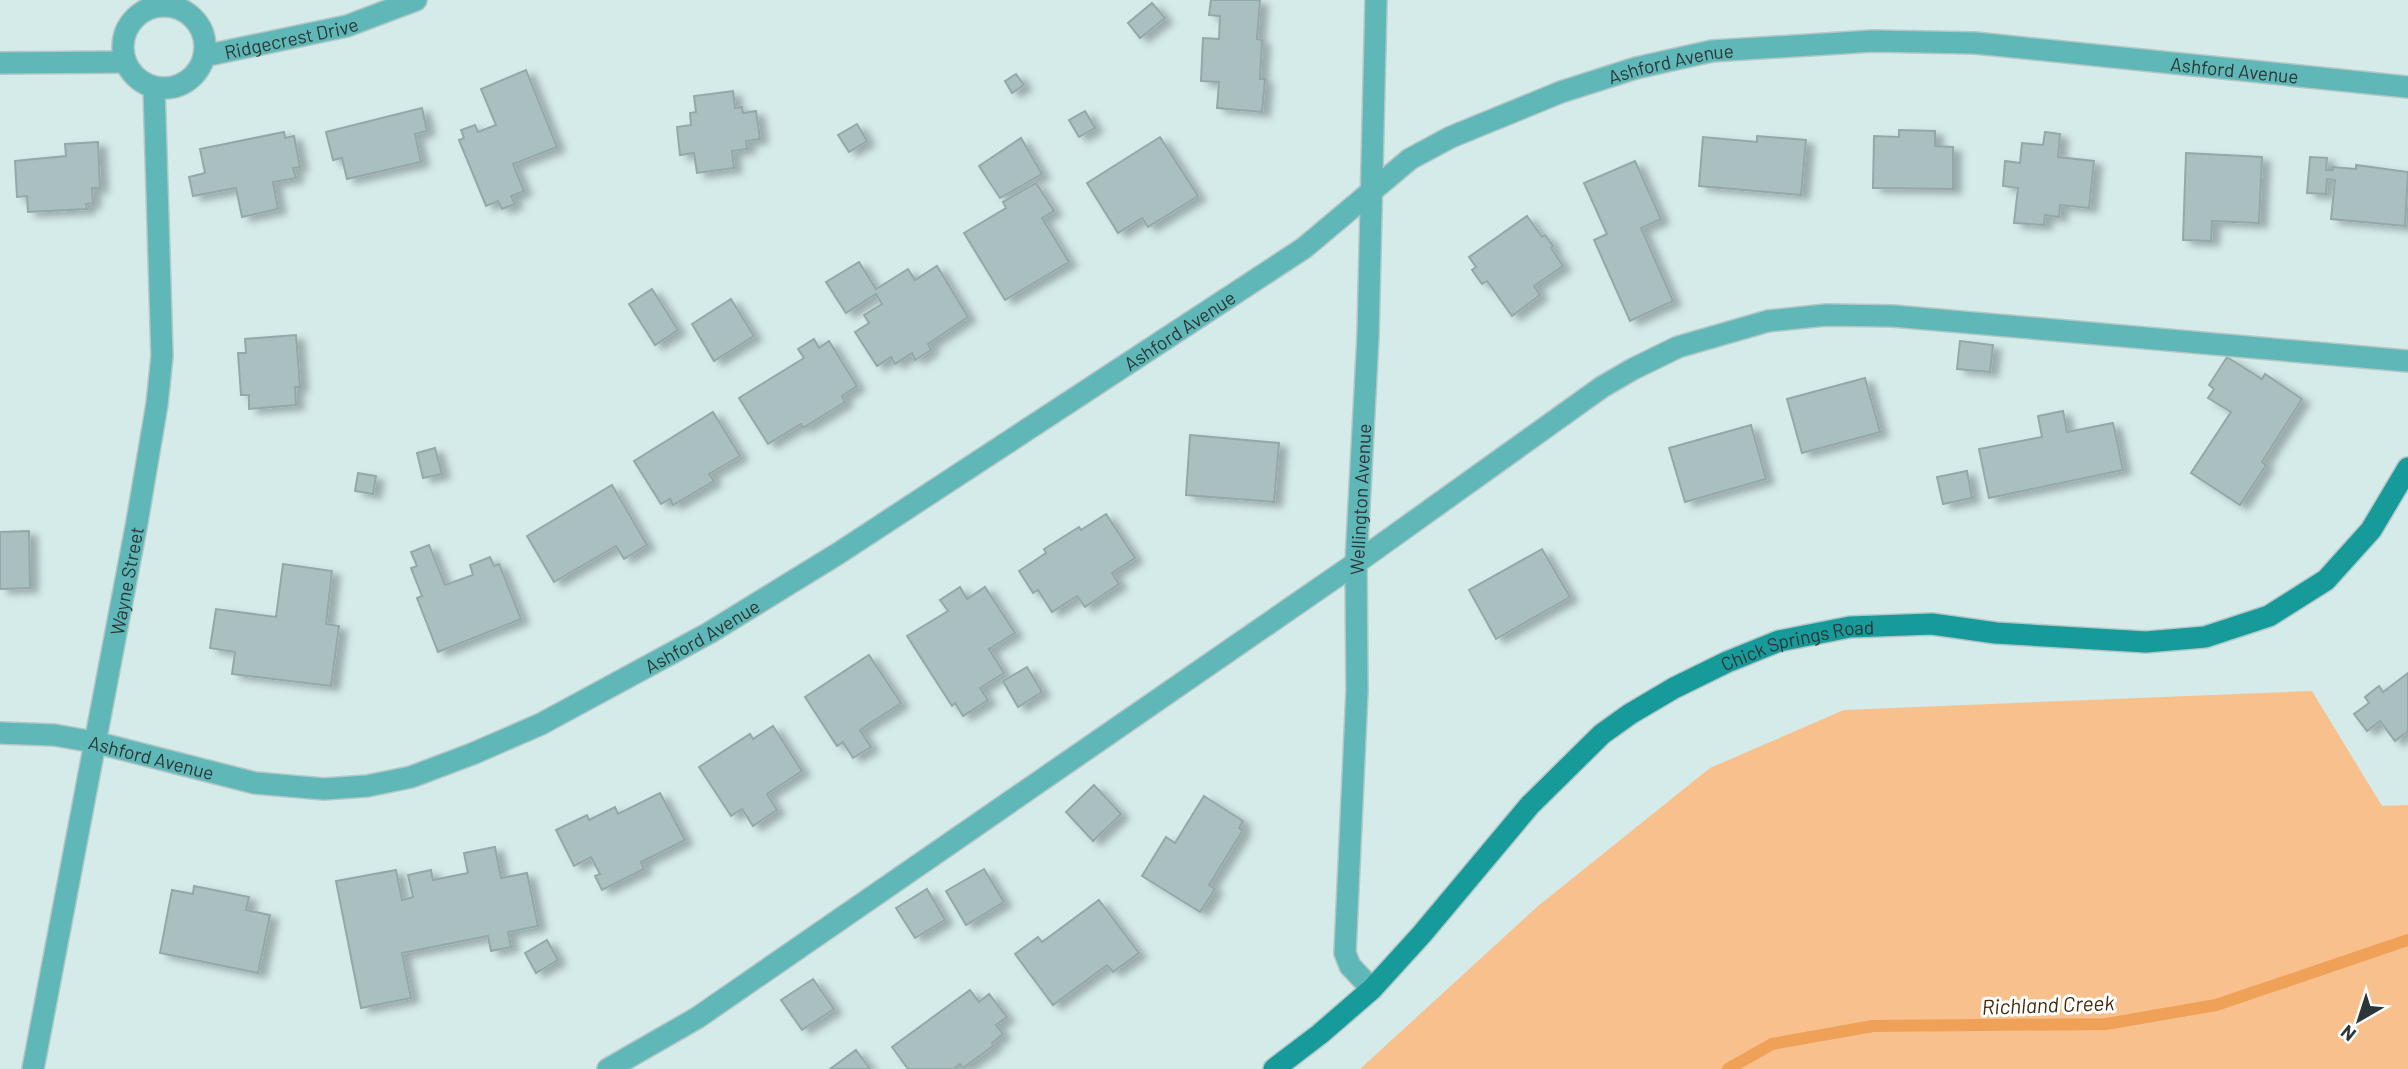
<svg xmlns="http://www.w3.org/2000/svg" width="2408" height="1069" viewBox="0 0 2408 1069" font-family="Barlow,sans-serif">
<defs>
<filter id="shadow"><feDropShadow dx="8" dy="4.5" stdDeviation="3.5" flood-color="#0004"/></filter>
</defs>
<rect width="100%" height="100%" fill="#d4ebea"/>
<path fill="#f7c08d" d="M2312 691 2382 806 2408 805V1069H1360L1538 906 1710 768 1844 710Z"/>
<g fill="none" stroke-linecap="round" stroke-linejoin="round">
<path stroke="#efa257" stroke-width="12" d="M1728 1069 1772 1044 1873 1026 2106 1024 2216 1005 2408 940"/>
</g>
<g fill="#aac0c0" stroke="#93a8a8" stroke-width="2" filter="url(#shadow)">
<path d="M1211 0H1260L1257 39 1262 40 1260 79H1265L1262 112 1217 108 1219 82 1201 81 1203 38 1219 39 1220 16 1209 15Z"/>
<path d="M1152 3 1165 18 1140 38 1128 23Z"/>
<path d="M526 70 557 147 513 164 524 191 511 196 515 204 502 209 498 201 486 206 459 140 464 138 461 130 475 125 478 132 496 125 481 89Z"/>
<path d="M1016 74 1024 85 1012 93 1005 81Z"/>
<path d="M733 91 735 108 742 107 743 113 756 111 760 139 746 141 747 149 732 151 734 168 697 173 694 153 680 155 677 127 691 125 690 113 696 112 694 96Z"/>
<path d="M422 108 427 131 415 134 421 162 347 179 342 158 333 160 326 132Z"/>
<path d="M1085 111 1095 128 1079 137 1069 120Z"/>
<path d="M857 124 867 141 849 152 838 135Z"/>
<path d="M1899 130 1935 131V146L1953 147V189L1873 188 1874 136 1899 137Z"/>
<path d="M284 132 285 138 294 136 300 167 293 168 296 178 273 182 278 209 242 217 236 188 193 196 189 177 205 173 200 149Z"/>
<path d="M2045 132 2060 134 2058 157 2094 161 2089 208 2060 205 2059 217 2045 215 2044 225 2014 223 2018 188 2003 186 2005 161 2020 163 2022 143 2043 145Z"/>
<path d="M1757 136 1806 140 1801 195 1699 186 1703 137 1757 142Z"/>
<path d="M1160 137 1198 196 1148 227 1142 218 1118 233 1087 183Z"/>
<path d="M1021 138 1042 174 1000 198 979 166Z"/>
<path d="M98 142 100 188H92L93 203 86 204 87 209 28 212 27 196 17 197 15 161 66 156 65 144Z"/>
<path d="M2186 153 2262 157 2259 223 2212 221 2211 241 2183 240Z"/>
<path d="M2310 157 2327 158 2326 170H2333V167L2356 169V165L2408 172 2405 226 2331 219 2335 180 2327 179 2326 194 2307 193Z"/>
<path d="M1635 161 1661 219 1641 228 1673 301 1630 321 1594 240 1607 234 1584 183Z"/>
<path d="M1036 183 1054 211 1042 218 1069 262 1005 300 964 233 1006 208 1003 202Z"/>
<path d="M1527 216 1542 237 1545 235 1553 246 1551 248 1563 266 1534 286 1540 295 1512 316 1487 281 1482 284 1472 270 1476 267 1469 257Z"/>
<path d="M859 262 876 289 908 269 915 280 937 266 968 317 928 344 931 350 915 360 912 353 895 364 891 357 877 366 855 332 869 323 864 315 882 304 876 294 846 313 826 282Z"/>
<path d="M652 289 678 330 655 345 629 304Z"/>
<path d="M731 299 754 336 714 361 692 324Z"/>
<path d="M296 335 300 387H295L296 405 249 409V395H241L238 353H246L245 339Z"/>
<path d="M814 339 819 348 829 341 857 386 842 396 845 402 803 428 801 424 768 444 739 398 804 358 798 349Z"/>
<path d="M1960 341 1993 345 1990 372 1957 369Z"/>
<path d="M2227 357 2262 379 2265 374 2302 399 2262 462 2266 465 2240 505 2191 473 2231 412 2208 398 2214 389 2209 385Z"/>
<path d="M1865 378 1880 432 1802 453 1787 399Z"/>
<path d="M2063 411 2067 432 2113 423 2123 470 1989 498 1979 449 2042 437 2038 416Z"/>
<path d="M713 412 740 456 709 474 714 481 673 505 670 499 661 504 634 461Z"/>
<path d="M1751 425 1766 479 1685 502 1669 448Z"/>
<path d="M1190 435 1279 443 1274 502 1186 495Z"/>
<path d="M435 448 442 474 423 478 417 453Z"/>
<path d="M1967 471 1972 498 1943 504 1937 477Z"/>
<path d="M358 473 376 476 373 494 355 491Z"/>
<path d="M612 485 647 545 624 559 616 546 554 582 527 536Z"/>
<path d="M1106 514 1135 558 1112 573 1119 584 1085 607 1077 596 1052 612 1038 590 1033 593 1019 571 1046 553 1044 549 1079 527 1081 530Z"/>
<path d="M29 531 30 588 0 589V532Z"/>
<path d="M429 545 445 585 473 575 470 565 490 557 494 566 499 564 521 619 438 652 417 598 422 596 411 568 417 566 411 552Z"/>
<path d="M1542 549 1570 597 1496 639 1469 590Z"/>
<path d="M283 564 332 571 326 624 339 626 331 686 232 674 235 652 210 648 216 609 276 617Z"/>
<path d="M960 587 967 599 985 587 1015 633 989 649 1004 673 980 688 988 700 963 716 955 703 952 706 907 636 948 611 940 600Z"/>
<path d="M869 655 901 703 860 730 871 747 853 758 843 742 837 746 805 697Z"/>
<path d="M1027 667 1042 692 1018 707 1003 681Z"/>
<path d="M2408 673V731L2395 741 2380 721 2367 731 2354 714 2369 703 2365 697 2379 686 2383 692Z"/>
<path d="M773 726 802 771 767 794 777 810 753 826 742 809 731 816 699 767 750 734 753 739Z"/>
<path d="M1094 785 1121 814 1093 841 1066 812Z"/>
<path d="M660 793 685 840 641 862 644 869 602 890 595 876 600 874 591 857 574 866 556 830 587 815 589 820 615 807 618 814Z"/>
<path d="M1204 796 1243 821 1239 828 1243 830 1209 885 1215 889 1200 912 1142 876 1166 837 1175 843Z"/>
<path d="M495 847 501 878 527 873 538 926 508 932 511 947 491 951 488 936 402 953 411 998 361 1008 336 881 396 870 402 900 413 897 408 875 431 870 433 880 468 873 464 853Z"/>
<path d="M984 869 1004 902 966 925 946 891Z"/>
<path d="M194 886 249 897 246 910 270 915 258 973 160 953 172 890 193 894Z"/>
<path d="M927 889 945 920 915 938 896 908Z"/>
<path d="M1099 900 1139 953 1113 972 1107 965 1053 1005 1015 954 1038 937 1042 942Z"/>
<path d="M547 940 558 960 536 973 525 953Z"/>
<path d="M813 979 834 1009 802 1030 781 1000Z"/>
<path d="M970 990 979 1002 989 994 1007 1017 996 1025 1003 1034 992 1043 993 1046 963 1068 960 1064 954 1069H908L892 1047Z"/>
<path d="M856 1050 870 1069H830Z"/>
</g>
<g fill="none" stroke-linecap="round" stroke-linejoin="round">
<g stroke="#b3c7c6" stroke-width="24">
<path id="lane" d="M608 1069 697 1018 1356 563 1602 387 1633 369 1678 347 1768 321 1826 315 1893 316 2408 361"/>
</g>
<g stroke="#b3c7c6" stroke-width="24">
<g id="street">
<circle cx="164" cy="47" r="41"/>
<path id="s1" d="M204 56 347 26 416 0"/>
<path d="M0 63 125 62"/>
<path id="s2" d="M0 733 54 735 94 742 255 783 324 789 367 786 411 777 472 754 541 724 709 633 839 553 1304 248 1410 159 1451 137 1561 92 1636 68 1712 51 1873 41 1975 43 2408 87"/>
<path id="s3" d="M1372 989 1350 966 1345 953 1357 691 1356 563 1368 336 1376 0"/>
<path id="s4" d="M33 1069 137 522 157 404 162 356 154 87"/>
</g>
</g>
<g stroke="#b3c7c6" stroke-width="24">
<g id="secondary">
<path id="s5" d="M1274 1069 1320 1034 1372 989 1422 934 1530 805 1602 734 1630 714 1674 688 1727 662 1779 641 1850 627 1932 624 1996 633 2146 642 2205 637 2269 616 2326 580 2371 530 2408 468"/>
</g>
</g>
<use href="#lane" stroke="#5fb7b7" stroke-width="21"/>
<use href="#street" stroke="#5fb7b7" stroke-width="21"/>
<use href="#secondary" stroke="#179a9a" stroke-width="21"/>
</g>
<g text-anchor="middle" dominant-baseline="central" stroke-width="6" stroke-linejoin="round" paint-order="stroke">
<g font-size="19" fill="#2d3636" stroke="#fff">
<text stroke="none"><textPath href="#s1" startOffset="89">Ridgecrest Drive</textPath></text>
<text stroke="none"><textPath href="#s2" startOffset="1876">Ashford Avenue</textPath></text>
<text stroke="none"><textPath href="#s2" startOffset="2443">Ashford Avenue</textPath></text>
<text stroke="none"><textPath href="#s2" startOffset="1309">Ashford Avenue</textPath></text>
<text stroke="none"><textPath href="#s3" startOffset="500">Wellington Avenue</textPath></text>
<text stroke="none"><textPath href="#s4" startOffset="497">Wayne Street</textPath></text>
<text stroke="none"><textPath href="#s2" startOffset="742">Ashford Avenue</textPath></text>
<text stroke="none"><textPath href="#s5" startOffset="688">Chick Springs Road</textPath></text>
<text stroke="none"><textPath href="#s2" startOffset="154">Ashford Avenue</textPath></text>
</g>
<g font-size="21" font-style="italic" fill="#462807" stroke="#fff">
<text transform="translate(2048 1004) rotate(-2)">Richland Creek</text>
</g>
</g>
<g transform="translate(2359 1020) rotate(219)" stroke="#ffffff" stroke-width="5" paint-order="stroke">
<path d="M0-5L12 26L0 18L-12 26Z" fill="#2d3636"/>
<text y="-10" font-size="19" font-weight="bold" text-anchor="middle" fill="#2d3636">N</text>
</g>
</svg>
